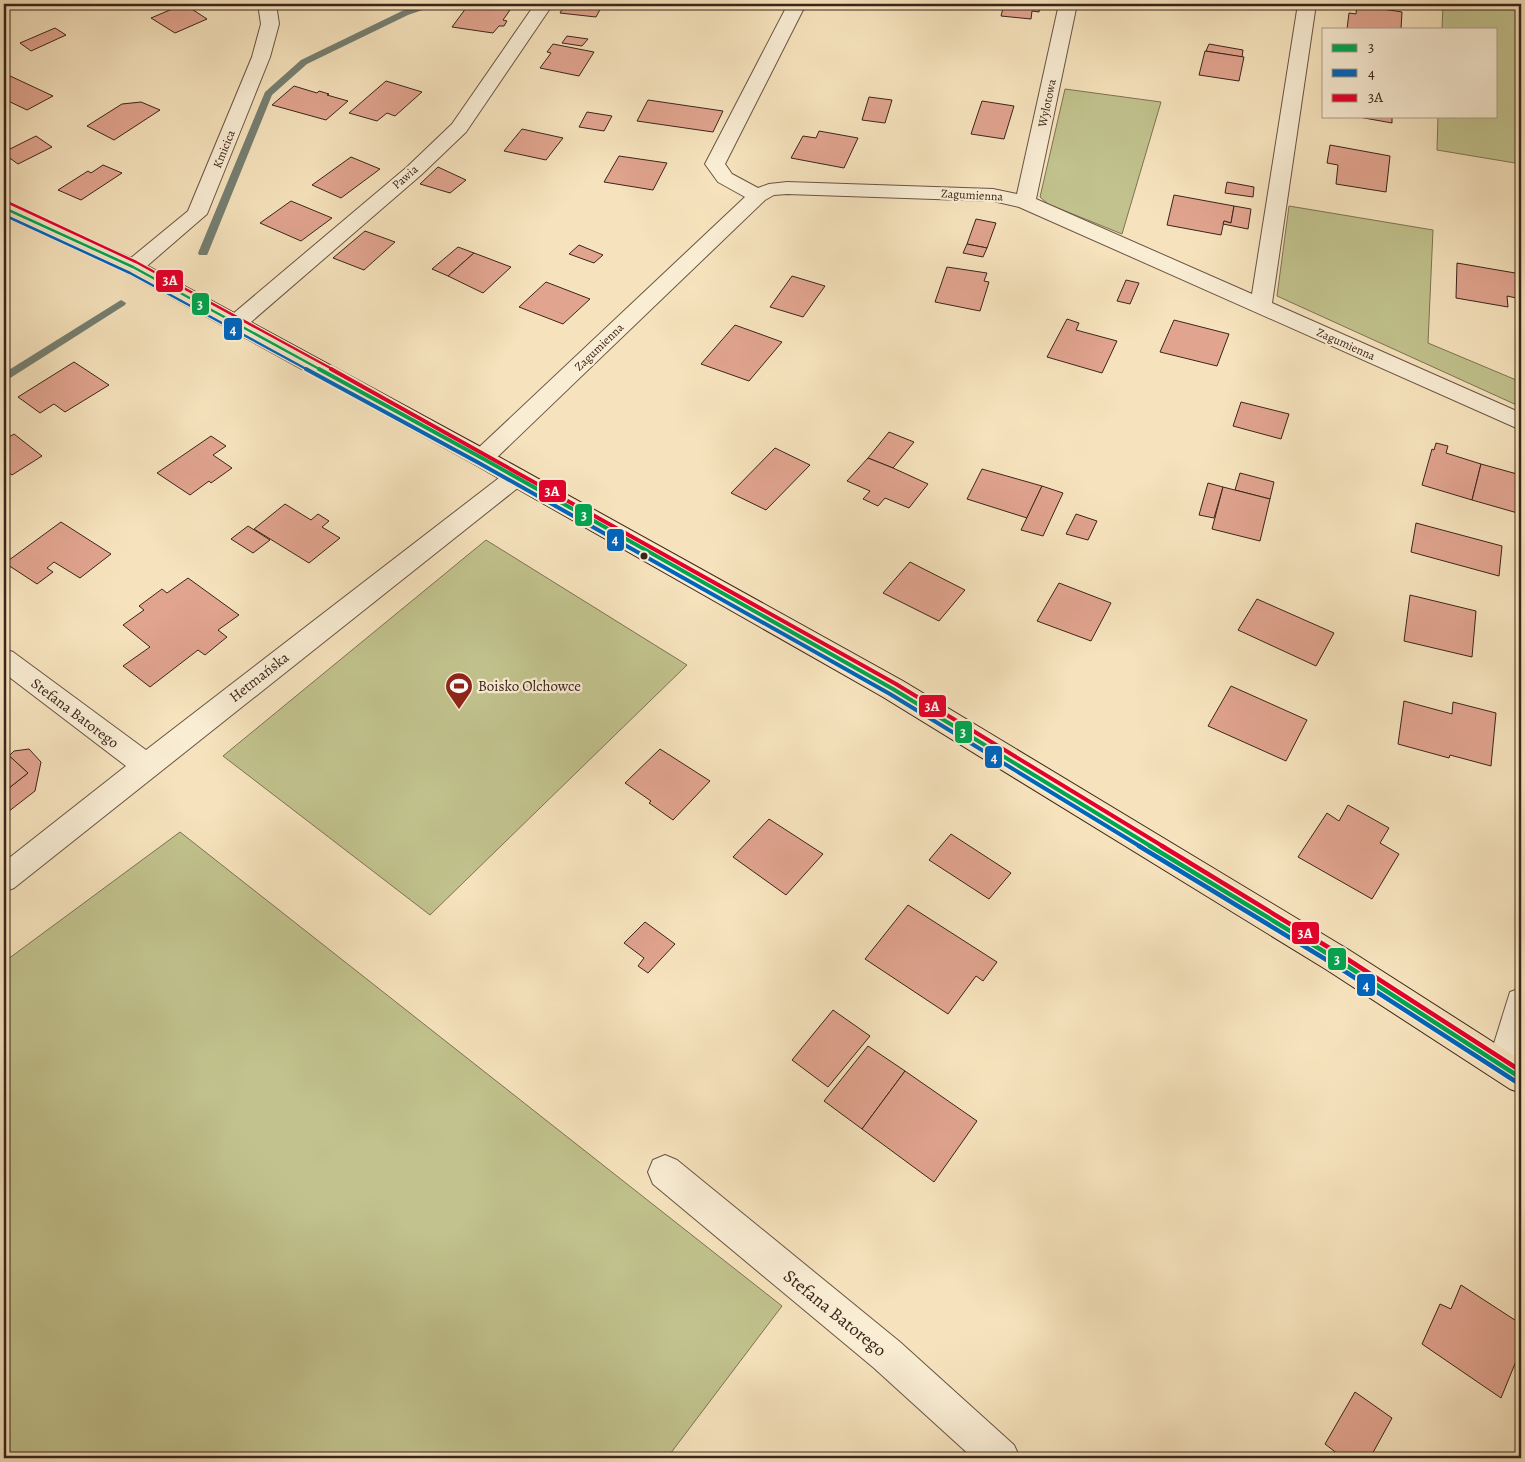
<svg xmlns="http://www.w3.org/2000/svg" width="1525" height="1462" viewBox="0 0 1525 1462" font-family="Alegreya,serif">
<rect width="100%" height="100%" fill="#f6e3bd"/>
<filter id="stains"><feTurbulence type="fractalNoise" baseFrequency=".004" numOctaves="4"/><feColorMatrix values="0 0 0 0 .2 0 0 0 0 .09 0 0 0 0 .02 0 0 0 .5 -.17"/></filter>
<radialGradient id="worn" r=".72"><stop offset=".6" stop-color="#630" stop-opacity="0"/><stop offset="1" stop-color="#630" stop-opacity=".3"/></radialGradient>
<g fill="#c1c28d" stroke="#7e7354">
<path d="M1443 4H1521V164L1437 150 1438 116H1496V29H1442Z"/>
<path d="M1065 89 1161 102 1122 234 1048 204 1040 197Z"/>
<path d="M1289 206 1433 230 1428 343 1521 382V407L1277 296Z"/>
<path d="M486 540 687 665 430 915 223 756Z"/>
<path d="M180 832 782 1306 667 1458H4V962Z"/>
</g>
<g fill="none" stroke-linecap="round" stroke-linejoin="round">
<g fill="#768072" fill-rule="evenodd">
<path d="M427 4H440L408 15 307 64 272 95 208 253 207 255H199L198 253 265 92 301 60 402 11Z"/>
<path d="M121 300 126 303 125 305 4 382V373Z"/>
</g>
</g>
<g fill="#e1a48f" stroke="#3b241a">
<path d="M184 4 207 19 175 33 151 18Z"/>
<path d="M469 4 510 10 503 20 507 21 504 26H499L493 33 452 27Z"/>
<path d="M488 4H510L506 9 486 7Z"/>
<path d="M565 4H603L596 17 560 13Z"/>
<path d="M1004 4H1033V5L1040 6 1039 12 1032 11 1031 19 1001 16Z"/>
<path d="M1357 5 1402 12 1401 29H1347L1349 13 1356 14Z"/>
<path d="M55 28 66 35 31 51 20 43Z"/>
<path d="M567 36 588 39 582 46 562 43Z"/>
<path d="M553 44 594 52 579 76 540 68 551 53 547 52Z"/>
<path d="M1209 44 1243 50 1242 57 1206 51Z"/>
<path d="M1205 51 1244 57 1239 81 1199 75Z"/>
<path d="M8 75 53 96 27 110 4 99V77Z"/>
<path d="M386 81 422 92 395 116 387 113 377 121 349 113Z"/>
<path d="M294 86 317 93 319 91 329 94 327 95 348 101 326 120 272 105Z"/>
<path d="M869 97 892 100 885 123 862 120Z"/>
<path d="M648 100 723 111 713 132 637 121Z"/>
<path d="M982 101 1014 106 1004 139 971 134Z"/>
<path d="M141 102 160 110 114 140 87 126 122 104Z"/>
<path d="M587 112 612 116 604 131 579 127Z"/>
<path d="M1353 116H1392V123Z"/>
<path d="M522 129 563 138 546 160 504 151Z"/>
<path d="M819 131 858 138 844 168 791 158 803 136 816 138Z"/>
<path d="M36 136 52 147 18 164 4 154V152Z"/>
<path d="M1330 145 1390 156 1386 192 1336 184 1338 165 1327 163Z"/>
<path d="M619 156 667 163 653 190 604 182Z"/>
<path d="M351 157 380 169 341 198 312 185Z"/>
<path d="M103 165 122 173 81 200 58 190 88 171 91 173Z"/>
<path d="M438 167 466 180 450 193 420 184Z"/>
<path d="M1227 182 1254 187 1253 197 1225 193Z"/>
<path d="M1174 195 1234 206 1231 223 1224 221 1221 235 1167 225Z"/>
<path d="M291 201 332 218 301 241 260 223Z"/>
<path d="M1234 206 1251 209 1248 229 1223 224 1224 221 1231 223Z"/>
<path d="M976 219 996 223 987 248 967 244Z"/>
<path d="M365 231 395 242 364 270 333 258Z"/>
<path d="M967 244 987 248 983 257 963 253Z"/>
<path d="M579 245 603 255 594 263 569 254Z"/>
<path d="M458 247 474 253 448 276 432 269Z"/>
<path d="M474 253 511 267 483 293 448 276Z"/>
<path d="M1457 263 1521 274V299L1507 296 1508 307 1456 298Z"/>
<path d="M947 267 987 273 984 281 989 282 980 311 935 302Z"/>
<path d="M792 276 825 286 803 317 770 307Z"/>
<path d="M1126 280 1139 283 1130 304 1117 301Z"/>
<path d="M546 282 590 299 563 324 519 307Z"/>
<path d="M1067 319 1079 323 1076 330 1117 341 1102 373 1047 357Z"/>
<path d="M1174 320 1229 334 1217 366 1160 352Z"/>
<path d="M735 325 782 342 749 381 701 364Z"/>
<path d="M74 362 109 385 65 412 54 404 40 413 18 397Z"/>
<path d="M1241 402 1289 414 1281 439 1233 426Z"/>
<path d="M889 432 914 442 893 468 868 458Z"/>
<path d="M14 434 42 456 12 475 4 469V440Z"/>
<path d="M211 436 226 446 213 455 232 468 211 483 209 481 190 495 157 473Z"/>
<path d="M1436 443 1448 446 1446 453 1481 464 1472 500 1422 485 1432 449 1434 450Z"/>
<path d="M775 448 810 465 766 510 731 493Z"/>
<path d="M868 458 893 468 928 484 909 508 885 498 878 506 863 499 870 491 847 481Z"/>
<path d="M1481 464 1517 474 1519 466 1521 467V514L1472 500Z"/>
<path d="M982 469 1042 486 1027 518 967 499Z"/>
<path d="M1240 473 1274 482 1270 499 1235 490Z"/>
<path d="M1208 483 1223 487 1214 518 1199 515Z"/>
<path d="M1042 486 1063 493 1043 536 1021 530Z"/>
<path d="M1223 487 1270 499 1260 541 1212 529Z"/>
<path d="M285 504 311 520 318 514 329 521 322 527 340 538 309 563 254 529Z"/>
<path d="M1076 514 1097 521 1088 540 1066 534Z"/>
<path d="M61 522 111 554 80 578 54 562 47 568 53 572 37 584 5 563Z"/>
<path d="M1416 523 1502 546 1499 576 1411 552Z"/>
<path d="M248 526 270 540 253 553 231 539Z"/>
<path d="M910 562 965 590 939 621 883 593Z"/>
<path d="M188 578 239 615 218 630 227 637 205 655 198 650 150 687 123 666 150 647 123 625 144 610 139 606 162 589 167 593Z"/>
<path d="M1059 583 1111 603 1091 641 1037 621Z"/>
<path d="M1410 595 1476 611 1472 657 1404 641Z"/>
<path d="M1257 599 1334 633 1316 666 1238 630Z"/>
<path d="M1231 686 1307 720 1286 761 1208 726Z"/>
<path d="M1404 701 1452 714 1453 702 1496 713 1491 766 1450 755 1449 758 1398 744Z"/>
<path d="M29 749 41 762 35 791 4 815V792L28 773 9 756 14 751Z"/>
<path d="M660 749 710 781 673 820 649 803 651 801 625 783Z"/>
<path d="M4 751 28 773 4 792Z"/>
<path d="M1348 805 1389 828 1380 843 1399 854 1372 899 1298 857 1327 813 1339 821Z"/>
<path d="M769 819 823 854 786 895 733 857Z"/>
<path d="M951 834 1011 873 989 899 929 860Z"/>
<path d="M908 905 997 962 983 981 976 976 948 1014 865 959Z"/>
<path d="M645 922 675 944 648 973 638 966 644 958 624 943Z"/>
<path d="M833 1010 870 1036 828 1087 792 1060Z"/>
<path d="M868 1046 905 1071 862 1129 824 1101Z"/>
<path d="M905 1071 977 1121 934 1182 862 1129Z"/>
<path d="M1461 1285 1521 1324V1349L1501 1398 1422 1344 1440 1304 1451 1309Z"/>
<path d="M1355 1392 1392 1418 1370 1458H1343L1325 1444Z"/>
</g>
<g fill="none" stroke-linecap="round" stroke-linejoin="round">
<g stroke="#6a5443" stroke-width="2">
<g id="minor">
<path d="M258 4H276L279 24 270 57 207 214 140 272 133 274 126 272 122 267 126 262 188 211 252 57 261 24Z"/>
<path d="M535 4H553L466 132 421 175 244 328 236 330 228 328 225 323 228 318 407 167 452 124Z"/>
<path d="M788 4H806L725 164 732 174 758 188 769 184 787 182 993 189 1017 194 1059 4H1077L1036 199 1252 294 1298 4H1316L1272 303 1521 413V430L1019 207 993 201 787 194 774 195 765 200 490 464 482 466 474 464 470 458 474 452 745 197 718 182 705 164Z"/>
<path d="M516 469 524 471 528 477 524 483 14 888 4 892V862L126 766 4 673V649L13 652 146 750 508 471Z"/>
<path d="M1521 988V1058L1514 1077 1503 1081 1492 1077 1487 1066 1510 992Z"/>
<path d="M665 1155 677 1160 900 1342 1014 1445 1020 1458H973L874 1368 653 1184 648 1172 653 1160Z"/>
</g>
</g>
<g stroke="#3b241a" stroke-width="2">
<path id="major" d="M4 202 140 262 490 452 903 681 1349 950 1521 1060V1093L1510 1089 1327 970 883 697 474 464 126 272 4 216Z"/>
</g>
<use href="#minor" fill="#f9edd4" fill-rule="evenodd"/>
<use href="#major" fill="#f6e3bd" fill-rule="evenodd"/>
<g stroke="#f9edd4" stroke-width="5">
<path id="bus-1-far2" d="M4 208 133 267 321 370"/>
</g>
<g stroke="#f9edd4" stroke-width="8">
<path id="bus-1-far1" d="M319 369 482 458 893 689 1152 847"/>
</g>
<g stroke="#f9edd4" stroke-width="8">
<path id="bus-1" d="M1150 846 1338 960 1521 1078"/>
</g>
<g stroke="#f9edd4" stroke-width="5">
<path id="bus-2-far2" d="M4 215 130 273 308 370"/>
</g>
<g stroke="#f9edd4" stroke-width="8">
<path id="bus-2-far1" d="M306 369 479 463 890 694 1141 847"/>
</g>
<g stroke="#f9edd4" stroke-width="8">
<path id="bus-2" d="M1139 846 1335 965 1518 1083"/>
</g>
<g stroke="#f9edd4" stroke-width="5">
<path id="bus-3-far2" d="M7 202 136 262 334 370"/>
</g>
<g stroke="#f9edd4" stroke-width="8">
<path id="bus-3-far1" d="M331 369 896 684 1164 847"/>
</g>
<g stroke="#f9edd4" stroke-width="8">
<path id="bus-3" d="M1162 846 1341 955 1521 1071"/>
</g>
<use href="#bus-1-far2" stroke="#00a651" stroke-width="2.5"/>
<use href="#bus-1-far1" stroke="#00a651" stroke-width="4"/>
<use href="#bus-1" stroke="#00a651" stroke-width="4.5"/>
<use href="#bus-2-far2" stroke="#0065bd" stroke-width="2.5"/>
<use href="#bus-2-far1" stroke="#0065bd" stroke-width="4"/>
<use href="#bus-2" stroke="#0065bd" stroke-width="4.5"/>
<use href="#bus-3-far2" stroke="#e4002b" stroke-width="2.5"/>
<use href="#bus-3-far1" stroke="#e4002b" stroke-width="4"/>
<use href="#bus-3" stroke="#e4002b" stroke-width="4.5"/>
</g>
<defs>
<g id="stadium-pin" transform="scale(1.4375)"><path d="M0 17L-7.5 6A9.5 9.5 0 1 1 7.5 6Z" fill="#8f2418" stroke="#f9edd4"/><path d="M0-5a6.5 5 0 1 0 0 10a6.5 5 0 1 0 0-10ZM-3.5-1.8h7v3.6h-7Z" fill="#fff"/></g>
</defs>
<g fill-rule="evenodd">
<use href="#stadium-pin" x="459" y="686"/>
</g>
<circle fill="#3b241a" stroke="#f9edd4" stroke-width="2" cx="644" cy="556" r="4.5"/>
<g text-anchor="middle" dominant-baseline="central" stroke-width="4.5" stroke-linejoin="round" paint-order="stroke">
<g font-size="12" fill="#3b241a" stroke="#f9edd4">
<text transform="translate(1047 103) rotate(-78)">Wylotowa</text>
<text transform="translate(224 149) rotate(-68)">Kmicica</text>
<text transform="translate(405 177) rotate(-41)">Pawia</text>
<text transform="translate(972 195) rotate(3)">Zagumienna</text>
<text transform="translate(1346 344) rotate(24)">Zagumienna</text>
<text transform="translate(599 347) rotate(-44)">Zagumienna</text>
</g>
<g font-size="15" fill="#3b241a" stroke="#f9edd4">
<text transform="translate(259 677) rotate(-38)">Hetmańska</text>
<text transform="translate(75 713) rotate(37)">Stefana Batorego</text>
</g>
<g font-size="15" fill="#3b241a" stroke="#f9edd4" text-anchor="start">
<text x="478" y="686">Boisko Olchowce</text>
</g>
<g font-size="18" fill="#3b241a" stroke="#f9edd4">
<text transform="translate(835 1313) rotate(39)">Stefana Batorego</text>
</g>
</g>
<g stroke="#f9edd4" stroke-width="2">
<rect x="155" y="269" width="29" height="24" rx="5" fill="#e4002b"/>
<rect x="191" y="292" width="19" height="24" rx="5" fill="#00a651"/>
<rect x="223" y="317" width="20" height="24" rx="5" fill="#0065bd"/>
<rect x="538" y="479" width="29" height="24" rx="5" fill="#e4002b"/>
<rect x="574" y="503" width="19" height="24" rx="5" fill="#00a651"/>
<rect x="606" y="528" width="19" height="24" rx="5" fill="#0065bd"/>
<rect x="918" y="694" width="29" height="24" rx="5" fill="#e4002b"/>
<rect x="954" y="720" width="19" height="24" rx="5" fill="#00a651"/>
<rect x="984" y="745" width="19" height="24" rx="5" fill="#0065bd"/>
<rect x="1291" y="921" width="29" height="24" rx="5" fill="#e4002b"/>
<rect x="1327" y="947" width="20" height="24" rx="5" fill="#00a651"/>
<rect x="1356" y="973" width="20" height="24" rx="5" fill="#0065bd"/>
</g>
<g font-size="14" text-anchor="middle" font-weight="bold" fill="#fff">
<text x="170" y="285">3A</text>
<text x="200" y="309">3</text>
<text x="233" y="334">4</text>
<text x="552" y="496">3A</text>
<text x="584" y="520">3</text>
<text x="615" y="544">4</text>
<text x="932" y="711">3A</text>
<text x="963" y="737">3</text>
<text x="994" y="762">4</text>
<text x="1305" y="938">3A</text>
<text x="1337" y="964">3</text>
<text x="1366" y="990">4</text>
</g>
<rect width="1525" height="1462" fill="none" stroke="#f6e3bd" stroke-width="20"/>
<rect x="5" y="5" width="1515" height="1452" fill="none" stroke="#3b241a" stroke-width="2.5"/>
<rect x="10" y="10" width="1505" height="1442" fill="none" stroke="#3b241a"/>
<rect x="1322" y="28" width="175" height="90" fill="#f9edd4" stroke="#ad9d8a"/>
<rect x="1332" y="44" width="25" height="8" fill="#00a651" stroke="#ad9d8a"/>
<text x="1368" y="52" font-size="15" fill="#3b241a">3</text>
<rect x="1332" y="69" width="25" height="8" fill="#0065bd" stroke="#ad9d8a"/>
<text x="1368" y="78" font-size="15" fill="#3b241a">4</text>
<rect x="1332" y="94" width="25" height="8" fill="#e4002b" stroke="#ad9d8a"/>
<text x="1368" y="102" font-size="15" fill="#3b241a">3A</text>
<rect width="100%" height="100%" filter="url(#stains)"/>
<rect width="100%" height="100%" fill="url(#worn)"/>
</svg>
